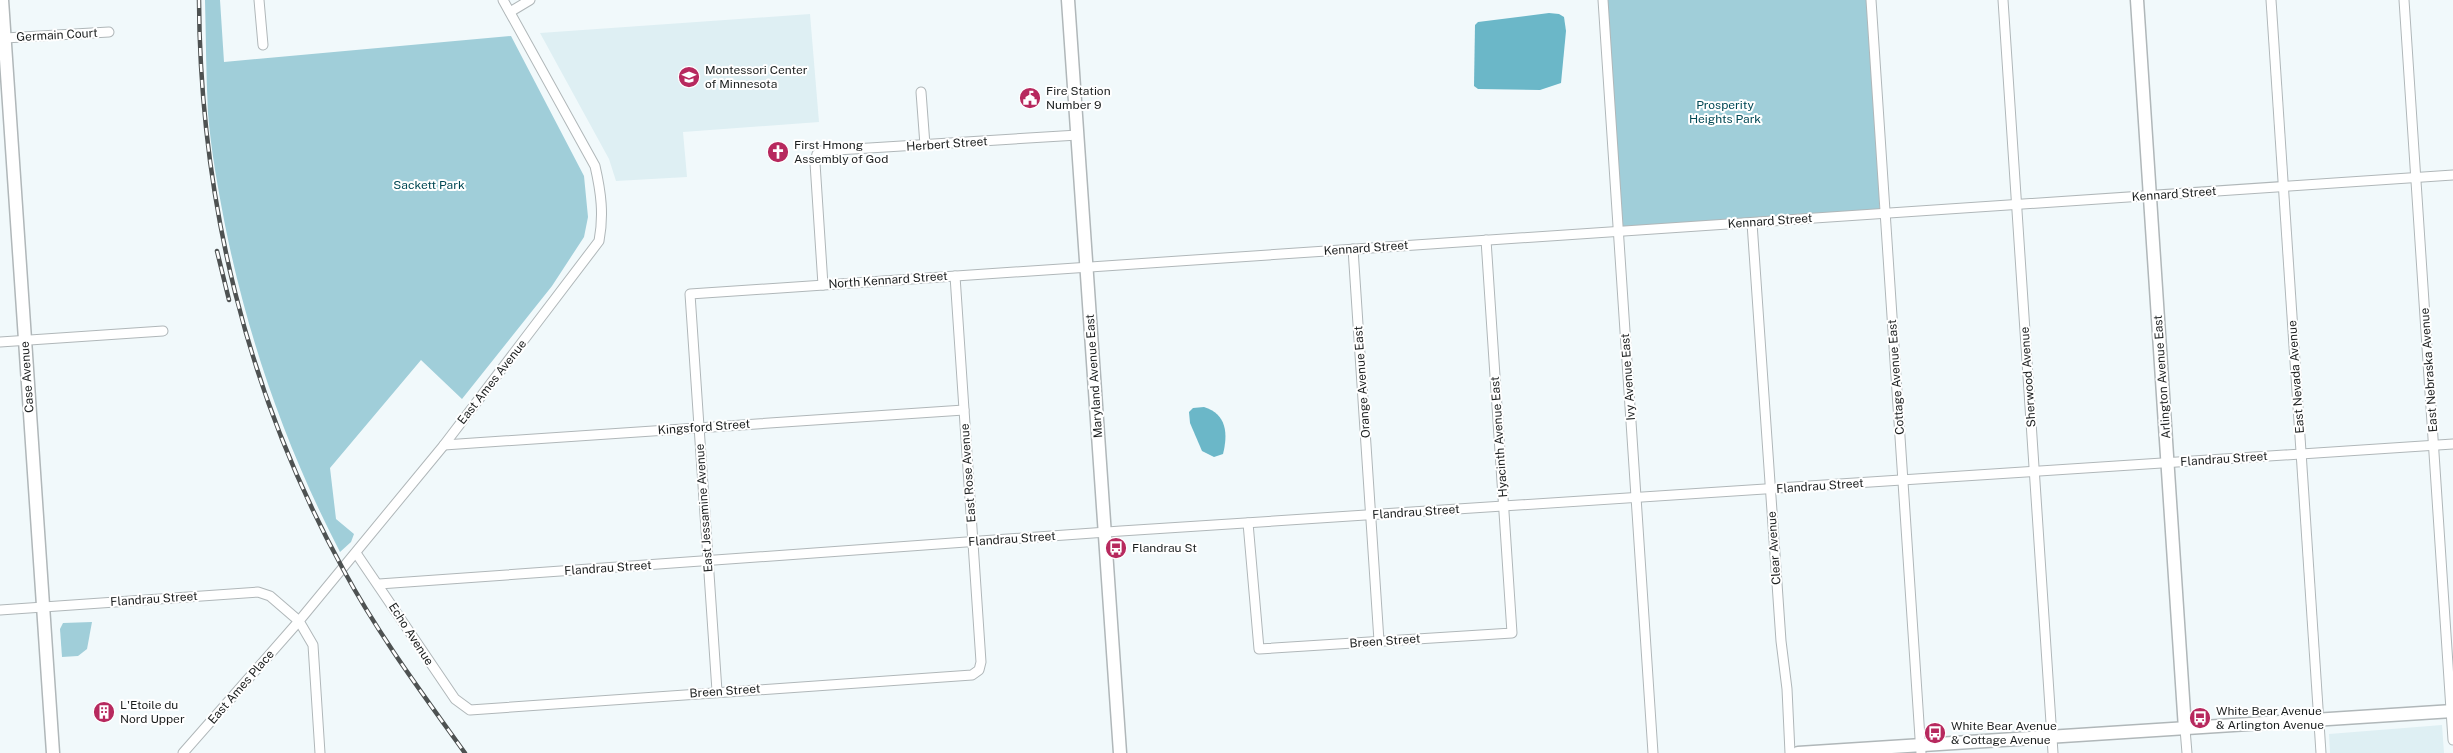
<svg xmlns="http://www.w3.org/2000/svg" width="2453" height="753" viewBox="0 0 2453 753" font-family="'Public Sans',sans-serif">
<rect width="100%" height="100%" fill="#f1f9fb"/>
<g fill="#deeff3">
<path d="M810 14 819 122 683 132 687 177 616 181 609 159 540 33Z"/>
<path d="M2442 725 2444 753H2330L2329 734Z"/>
</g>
<g fill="#a0ced9">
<path d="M205 0H220L224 62 511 36 584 176 588 217 584 237 552 286 462 399 421 360 330 468 336 519 354 534 351 542 340 552C286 448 248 339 225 225 218 188 211 151 208 113 206 76 206 38 205 0Z"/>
<path d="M1603 0H1871L1880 214 1618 231Z"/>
<path d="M92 622 87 649 78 656 62 657 60 629 63 623Z"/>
</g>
<g fill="#6bb7c8">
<path d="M1549 13 1559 14 1564 17 1566 31 1561 83 1540 90 1478 89 1474 86 1475 25 1478 22Z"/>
<path d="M1204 407C1227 414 1228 434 1223 454L1214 457 1202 451 1190 423 1189 412 1193 408Z"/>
</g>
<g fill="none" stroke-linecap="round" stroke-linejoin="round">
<g stroke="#b0b7b9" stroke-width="11">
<g id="street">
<path d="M259 0 263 45"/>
<path d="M1603 0 1653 753"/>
<path d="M1871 0 1921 753"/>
<path d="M2003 0 2053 753"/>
<path d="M2271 0 2321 753"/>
<path d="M2404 0 2453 740"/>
<path d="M510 12 530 0"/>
<path d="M5 38 109 32"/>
<path d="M921 92 925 145"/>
<path d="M1752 223 1781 641 1787 689 1790 753"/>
<path d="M1353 249 1379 641"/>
<path d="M823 285 815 163 817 154 821 151 1078 135"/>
<path d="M0 342 163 331"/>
<path d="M444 445 964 410"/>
<path d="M1248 523 1259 649 1512 633 1486 240"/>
<path d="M356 553 455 699 470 710 972 675 979 670 981 662 955 276"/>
<path d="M379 584 1121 531 2453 444"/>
<path d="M0 610 258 592 270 596 299 621 183 753"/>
<path d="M717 691 690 294 2453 175"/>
<path d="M2185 729 2187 753"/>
<path d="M320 753 313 645 299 621 444 445 599 241C604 215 601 192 595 166L503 0"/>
</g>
</g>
<g stroke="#b0b7b9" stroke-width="15">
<g id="secondary">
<path d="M2 0 53 753"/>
<path d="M1068 0 1120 753"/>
<path d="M2137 0 2185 729"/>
<path d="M1798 753 2453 711"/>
</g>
</g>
<use href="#street" stroke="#fff" stroke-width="9"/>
<use href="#secondary" stroke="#fff" stroke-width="12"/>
<g stroke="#4e5252" stroke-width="4.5">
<g id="rail">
<path d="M199 0C200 199 247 394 343 569 378 634 422 693 465 753"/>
<path d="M217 251 229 300"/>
</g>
</g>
<use href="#rail" stroke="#fff" stroke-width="2.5" stroke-dasharray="8" stroke-linecap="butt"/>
</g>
<defs>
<g id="school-disc" transform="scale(1.125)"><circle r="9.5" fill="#b7295e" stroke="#fff"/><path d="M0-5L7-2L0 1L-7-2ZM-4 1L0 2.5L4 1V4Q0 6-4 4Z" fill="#fff"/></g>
<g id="civic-disc" transform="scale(1.125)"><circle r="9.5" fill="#b7295e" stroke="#fff"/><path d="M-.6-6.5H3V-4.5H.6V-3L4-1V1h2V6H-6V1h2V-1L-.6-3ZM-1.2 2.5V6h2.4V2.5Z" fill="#fff"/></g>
<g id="church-disc" transform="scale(1.125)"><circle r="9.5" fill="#b7295e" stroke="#fff"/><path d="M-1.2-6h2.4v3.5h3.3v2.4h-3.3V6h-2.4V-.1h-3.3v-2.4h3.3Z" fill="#fff"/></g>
<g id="bus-disc" transform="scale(1.125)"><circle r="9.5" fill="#b7295e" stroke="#fff"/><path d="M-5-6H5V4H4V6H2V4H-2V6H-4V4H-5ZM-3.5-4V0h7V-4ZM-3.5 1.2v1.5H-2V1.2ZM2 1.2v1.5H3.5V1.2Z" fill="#fff"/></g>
<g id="building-disc" transform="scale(1.125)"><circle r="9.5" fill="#b7295e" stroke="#fff"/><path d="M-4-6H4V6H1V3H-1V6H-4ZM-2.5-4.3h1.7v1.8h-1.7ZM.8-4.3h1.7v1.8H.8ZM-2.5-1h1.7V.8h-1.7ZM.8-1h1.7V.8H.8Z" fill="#fff"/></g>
</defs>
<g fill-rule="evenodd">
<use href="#school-disc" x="689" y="77"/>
<use href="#civic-disc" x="1030" y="98"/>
<use href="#church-disc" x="778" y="152"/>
<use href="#bus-disc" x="1116" y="548"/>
<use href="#building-disc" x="104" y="712"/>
<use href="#bus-disc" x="2200" y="718"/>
<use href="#bus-disc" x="1935" y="733"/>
</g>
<g text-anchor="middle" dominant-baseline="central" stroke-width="4" stroke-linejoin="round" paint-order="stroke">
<g font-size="12" fill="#1c1f1f" stroke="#fff">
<text transform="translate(57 35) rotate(-3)">Germain Court</text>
<text transform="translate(947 144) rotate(-4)">Herbert Street</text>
<text transform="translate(2174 194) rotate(-4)">Kennard Street</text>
<text transform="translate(1770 221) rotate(-4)">Kennard Street</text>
<text transform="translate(1366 248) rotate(-4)">Kennard Street</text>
<text transform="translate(888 280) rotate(-4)">North Kennard Street</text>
<text transform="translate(2429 370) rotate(-94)">East Nebraska Avenue</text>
<text transform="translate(1094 376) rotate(-94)">Maryland Avenue East</text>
<text transform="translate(27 377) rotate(-94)">Case Avenue</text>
<text transform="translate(1628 377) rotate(-94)">Ivy Avenue East</text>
<text transform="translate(1896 377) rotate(-94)">Cottage Avenue East</text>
<text transform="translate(2028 377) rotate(-94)">Sherwood Avenue</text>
<text transform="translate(2162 377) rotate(-94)">Arlington Avenue East</text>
<text transform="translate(2296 377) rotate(-94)">East Nevada Avenue</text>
<text transform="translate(492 382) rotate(-52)">East Ames Avenue</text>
<text transform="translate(1362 382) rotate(-94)">Orange Avenue East</text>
<text transform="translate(704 427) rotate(-4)">Kingsford Street</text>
<text transform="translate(1499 437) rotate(-94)">Hyacinth Avenue East</text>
<text transform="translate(2224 459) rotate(-4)">Flandrau Street</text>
<text transform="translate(968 473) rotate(-94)">East Rose Avenue</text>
<text transform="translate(1820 486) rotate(-4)">Flandrau Street</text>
<text transform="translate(704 508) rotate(-94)">East Jessamine Avenue</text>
<text transform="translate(1416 512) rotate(-4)">Flandrau Street</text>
<text transform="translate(1012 539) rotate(-4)">Flandrau Street</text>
<text transform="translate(1774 548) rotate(-94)">Clear Avenue</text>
<text transform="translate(608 568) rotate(-4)">Flandrau Street</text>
<text transform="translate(154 599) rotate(-4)">Flandrau Street</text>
<text transform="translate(411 634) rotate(57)">Echo Avenue</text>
<text transform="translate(1385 641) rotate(-4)">Breen Street</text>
<text transform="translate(241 687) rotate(-49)">East Ames Place</text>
<text transform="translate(725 691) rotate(-4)">Breen Street</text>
</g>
<g font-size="12" fill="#1c1f1f" stroke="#fff" text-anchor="start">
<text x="705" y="70">Montessori Center<tspan x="705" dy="14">of Minnesota</tspan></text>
<text x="1046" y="91">Fire Station<tspan x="1046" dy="14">Number 9</tspan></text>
<text x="794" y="145">First Hmong<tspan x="794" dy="14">Assembly of God</tspan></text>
<text x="1132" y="548">Flandrau St</text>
<text x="120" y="705">L'Etoile du<tspan x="120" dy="14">Nord Upper</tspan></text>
<text x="2216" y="711">White Bear Avenue<tspan x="2216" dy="14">&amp; Arlington Avenue</tspan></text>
<text x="1951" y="726">White Bear Avenue<tspan x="1951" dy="14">&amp; Cottage Avenue</tspan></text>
</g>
<g font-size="12" fill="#004854" stroke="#fff">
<text x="1725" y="105">Prosperity<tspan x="1725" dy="14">Heights Park</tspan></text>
<text x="429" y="185">Sackett Park</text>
</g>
</g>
</svg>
